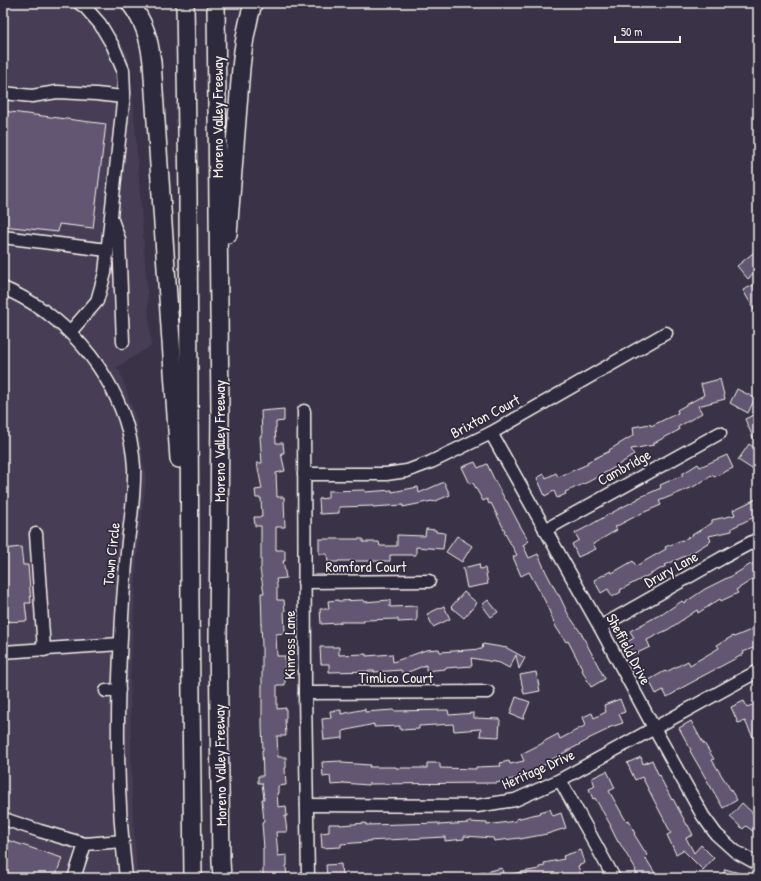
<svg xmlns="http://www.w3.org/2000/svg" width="761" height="881" viewBox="0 0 761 881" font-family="'Patrick Hand',sans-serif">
<rect width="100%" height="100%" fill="#3a3348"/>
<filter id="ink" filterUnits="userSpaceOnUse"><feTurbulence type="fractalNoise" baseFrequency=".025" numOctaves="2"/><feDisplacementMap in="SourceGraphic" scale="8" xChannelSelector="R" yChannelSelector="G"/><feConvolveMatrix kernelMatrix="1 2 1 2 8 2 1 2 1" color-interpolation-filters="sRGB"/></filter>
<g filter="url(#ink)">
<path fill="#473e55" d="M3 3H94L128 54 134 111 151 346 116 368 120 372 137 422 146 479 138 545 130 678 132 798 137 878H3Z"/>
<g fill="#645672" stroke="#f4f1e8">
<path d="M3 111 106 124 93 228 59 224 58 232 3 226Z"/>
<path d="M758 249V270L748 279 737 266Z"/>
<path d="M756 284 758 288V317L743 290Z"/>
<path d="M720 379 725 399 698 406 702 413 678 427 679 430 654 443V445L631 449 634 455 612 469 588 482 565 492 566 494 557 498 554 491 545 496 537 478 544 474 546 478 556 473 558 477 588 464 587 462 610 451 609 450 634 435 633 427 650 424 651 426 678 413 677 410 704 395 701 384Z"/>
<path d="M737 389 755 398 748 413 730 403Z"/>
<path d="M284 409V421L276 422V428H275L276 443H283L284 453H281L285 471 276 473 277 497H284L285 527H276V550H285V561H283L286 578 276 579 277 586V600H284L285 611H284L285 633 276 634 277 656H285V685H277V709L286 708V719H285L286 736H277L278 757H286V768H285L286 785 278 786V793H277L278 807 286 806 287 816H285L287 832H276L278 856 287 855V866H286L287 878H263V848H264L262 823 264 822 262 799H264L262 783H258V776H263L262 750H263L262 726V646L261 624H262L261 593H264L260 569 261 568V526H255L254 517H262L261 498H256L255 490 262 489 257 463H262L260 436H262L261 411Z"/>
<path d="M758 413V449L745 419Z"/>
<path d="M749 444 758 450V460L752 469 738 460Z"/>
<path d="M727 455 733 468 714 477 713 475 693 487 659 501 661 505 640 514 615 527 617 530 593 544 596 549 578 557 572 544 579 540 575 533 585 528 615 511 638 499V498L661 488 660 485 683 475 682 474 698 464 700 467Z"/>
<path d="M475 462 478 468 487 464 494 479 506 501H507L519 524 529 541 523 545 529 558 538 554 546 572 558 595H559L568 614 581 633 605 679 591 687 582 670H583L568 641 566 642 556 627 545 601 529 572 521 576 513 557 517 555 504 532 505 531 491 503 489 504 487 499 483 501 473 483 470 484 462 467Z"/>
<path d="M444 482 450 495 433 502 432 501 403 507V505L373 507V506L339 507V513L320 514 319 499 328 498V491L365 490V492L392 490V492L418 487 419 493Z"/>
<path d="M758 498V515L732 528V531L709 536 711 541 690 554 665 565 666 566 620 590 621 592 612 597 608 589 601 593 594 580 611 571 612 573 633 561 636 566 666 549 665 547 682 540V541L712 523V520L735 515 733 510Z"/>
<path d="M426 529 436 530V532L445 533 443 549 416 547V555H390V561H338V562H328L327 554H319V539H363V542H379L380 546H397V535L425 536Z"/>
<path d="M457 536 472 546 462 562 446 552Z"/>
<path d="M21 547 23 565H28L31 603H25L27 621 3 622V549Z"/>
<path d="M758 561V576L736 590 738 593 721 601 720 599 698 613 697 610 669 629 647 640 650 647 633 655 627 642 634 638 630 631 661 614V615L682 601 684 603 705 589 729 577H730L751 564V565Z"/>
<path d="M479 564 480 569 485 568 488 584 467 588 463 568Z"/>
<path d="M464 592 477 603 464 618 451 607Z"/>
<path d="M338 600V601L364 600V602L390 600V607L417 606V621L398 622V619L364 620V622H340V623L321 624 320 609H329L328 601Z"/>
<path d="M488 600 498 612 491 617 482 605Z"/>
<path d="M444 606 450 619 433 627 427 614Z"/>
<path d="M758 627V646L743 652 744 654 697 679H698L676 691V692L667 697 663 690 656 694 649 680 665 671 666 672 688 661 690 665 719 648 717 645 733 636 734 637Z"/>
<path d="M483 644 507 648 525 658 519 669 516 655 509 668 500 663 471 658 472 666 445 668V669L426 671V665L403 674 401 670 374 672V671L329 672V664H321L320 647H339V655L366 654V656L392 654 393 662 426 650 439 649 440 652 482 649Z"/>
<path d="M536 672 540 691 524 694 520 675Z"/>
<path d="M516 697 530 702 523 719 510 714Z"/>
<path d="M620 699 625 712 619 714 623 723 608 728 609 729 588 739V740L545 763 546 764 522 776V777L496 783 368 784V785L343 783 344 784 331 785 330 776 323 777 322 762 342 761V763L370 765 369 767H396V768H427V763H440V768L476 769V767L501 766 500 763 509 761 510 764 524 761 521 754 543 743V742L558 734 560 739 586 725 583 717 592 713 594 718 606 712 604 705Z"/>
<path d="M744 701 747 707 755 704 758 712V747L745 721 738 723 731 707Z"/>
<path d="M365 709V712L393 710 394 711 448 710 449 715 474 713V718L500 719 499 737 480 736 481 729 454 731 453 724 419 726V729L400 730V726L374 727V724L343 731V738L324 740 322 719 331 718 330 711 341 710V714Z"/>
<path d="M691 721 703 743H704L714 759 712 760 737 800 723 808 690 751 691 750 679 728Z"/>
<path d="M641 757 643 764 652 760 659 776V775L672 800 673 799 687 825H688L693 835 686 838 694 853 701 845 714 858 703 870 683 850 676 854 667 835 671 833 642 777 635 780 627 763Z"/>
<path d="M607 771 615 788 609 791 625 819 627 821 629 820 635 834H634L647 855 645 857 658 878H640L635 871 636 870 619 842H618L610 826H611L595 798 593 799 589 789 595 786 592 778Z"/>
<path d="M742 803 758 818V835L746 826 743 829 730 817Z"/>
<path d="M550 809 553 816 561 813 566 828 547 834 520 839V838L494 841 493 838 464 836V839L445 841V837L367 841V842L341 844V847L322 848 321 833 329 832V824H340V825L366 823V825L439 823V825L469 823V822L487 823V825L516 821V819L541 813 540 812Z"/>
<path d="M7 840 62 858 55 878H3V846Z"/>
<path d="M581 850 585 863 578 866 581 875 572 878H511V874L539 869V867L545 866 544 863 564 859 563 856Z"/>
<path d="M341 864 342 878H327L326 865Z"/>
<path d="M502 868 504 878H472V875Z"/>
<path d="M725 869 750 876V878H722Z"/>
</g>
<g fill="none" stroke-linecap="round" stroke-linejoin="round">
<g stroke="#f4f1e8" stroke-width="15">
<g id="minor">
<path d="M3 93 32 96 57 92 96 94 123 97"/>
<path d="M112 220 119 239 123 342"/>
<path d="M3 237 107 250"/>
<path d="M3 288C15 293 26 299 37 306 91 342 130 402 134 467 135 492 131 517 128 541 125 574 122 606 121 638 116 716 117 800 126 878"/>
<path d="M70 332 97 301 105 273 124 93 123 70 113 46 100 24 85 7 79 3"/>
<path d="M304 411 305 693 308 878"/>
<path d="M491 433 600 627 654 728 703 816 716 834 736 852 758 864"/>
<path d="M304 474H386L407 471 431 462 491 433 666 333"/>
<path d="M545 530 720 433"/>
<path d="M36 534 44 650"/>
<path d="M304 582 429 581"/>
<path d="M600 627 722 558 758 539"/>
<path d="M3 652 120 644"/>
<path d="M106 691 119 690"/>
<path d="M305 693 488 692"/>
<path d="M560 780 614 878"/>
<path d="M307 805 477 806 515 800 560 780 758 671"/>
<path d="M3 818 4 819 40 831 85 844 123 841"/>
<path d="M74 878 85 844"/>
</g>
</g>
<g stroke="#f4f1e8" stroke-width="20">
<g id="highway">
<path d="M130 3C145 23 149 38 152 62L179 459"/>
<path d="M185 3 188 195 190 604 193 878"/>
<path d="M216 3 220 414 218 640 221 861 222 878"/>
<path d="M228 234 241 68C243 46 247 24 253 3"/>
</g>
</g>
<use href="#minor" stroke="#2f2a3d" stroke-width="12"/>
<use href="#highway" stroke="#2f2a3d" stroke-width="17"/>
</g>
</g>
<g text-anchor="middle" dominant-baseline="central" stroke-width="3.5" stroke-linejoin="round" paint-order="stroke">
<g font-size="15" fill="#f4f1e8" stroke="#2f2a3d">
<text transform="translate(217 117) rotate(-90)">Moreno Valley Freeway</text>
<text transform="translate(485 416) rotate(-28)">Brixton Court</text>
<text transform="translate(219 441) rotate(-90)">Moreno Valley Freeway</text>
<text transform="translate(624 467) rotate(-29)">Cambridge</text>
<text transform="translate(111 554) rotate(-84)">Town Circle</text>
<text x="366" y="566">Romford Court</text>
<text transform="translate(671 569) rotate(-29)">Drury Lane</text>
<text transform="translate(289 645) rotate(-90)">Kinross Lane</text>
<text transform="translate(629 649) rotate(62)">Sheffield Drive</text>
<text x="396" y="677">Timlico Court</text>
<text transform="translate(220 765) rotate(-91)">Moreno Valley Freeway</text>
<text transform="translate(538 769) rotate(-24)">Heritage Drive</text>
</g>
</g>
<rect width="761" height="881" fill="none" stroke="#2f2a3d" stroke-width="16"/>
<rect x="8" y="8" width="745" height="865" fill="none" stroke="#f4f1e8" stroke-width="1.5" filter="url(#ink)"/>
<path d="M615 36v6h65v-6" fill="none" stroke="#f4f1e8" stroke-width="2"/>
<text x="621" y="36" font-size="12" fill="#f4f1e8" stroke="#2f2a3d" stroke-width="3" paint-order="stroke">50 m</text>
</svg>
